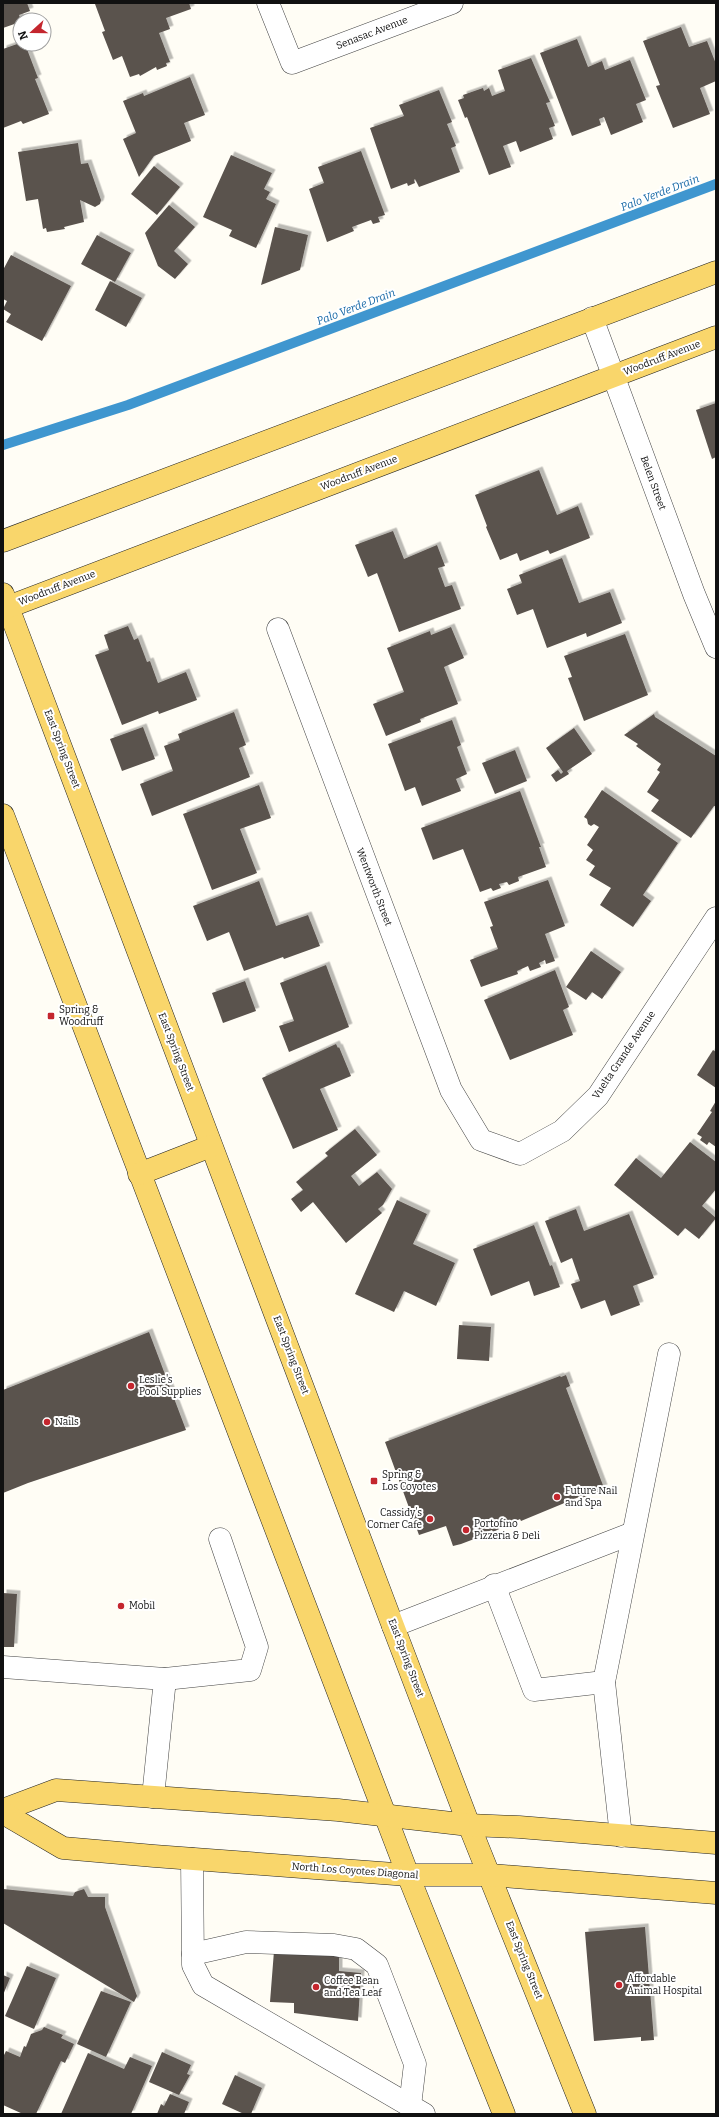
<svg xmlns="http://www.w3.org/2000/svg" width="719" height="2117" viewBox="0 0 719 2117" font-family="Bitter,serif">
<defs>
<filter id="shadow"><feDropShadow dx="3.5" dy="-3.5" stdDeviation="0" flood-color="#0004"/></filter>
</defs>
<rect width="100%" height="100%" fill="#fffdf5"/>
<g fill="none" stroke-linecap="round" stroke-linejoin="round">
<path stroke="#3f96cf" stroke-width="10" d="M3 445 128 405 716 184"/>
</g>
<g fill="#5a524d" filter="url(#shadow)">
<path d="M3 3H27L30 11 19 15 21 20 20 22 3 28Z"/>
<path d="M97 3H189L191 9 166 18 170 29 159 33 170 62 166 63 167 66 157 70 156 67 140 76 139 74 130 77 122 56 113 60 102 32 105 31 95 4Z"/>
<path d="M681 27 689 47 707 41 716 64V81L700 88 710 114 673 128 656 86 660 85 643 41Z"/>
<path d="M577 39 588 67 602 61 605 70 630 60 646 100 636 104 643 122 611 135 604 117 599 119 601 125 572 136 540 53Z"/>
<path d="M20 43 25 44 38 78 35 79 49 114 23 124 21 121 3 128V49Z"/>
<path d="M531 58 550 102 546 103 555 126 549 128 553 139 520 152 516 141 503 146 511 167 489 175 467 117 465 118 458 100 464 98 463 95 483 88 484 91 489 88 492 96 505 91 498 70Z"/>
<path d="M190 77 205 115 184 123 191 141 154 156 139 177 123 139 136 133 123 101 143 93 144 96Z"/>
<path d="M439 90 452 122 447 124 456 146 451 148 460 172 419 187 415 179 414 180 415 183 408 186 407 183 391 189 370 128 404 116 399 105Z"/>
<path d="M78 143 81 164 88 163 101 200 100 204 95 207 80 200 84 222 64 227 65 229 47 232 46 228 43 229 38 199 26 201 18 152Z"/>
<path d="M361 151 385 215 378 217 380 222 373 224 371 220 352 227 354 231 327 242 309 189 324 183 318 167Z"/>
<path d="M231 155 272 173 264 189 270 192 266 199 276 204 256 248 229 236 232 230 203 217Z"/>
<path d="M154 166 180 187 157 215 131 194Z"/>
<path d="M169 205 195 227 174 251 188 264 175 279 158 266 145 233Z"/>
<path d="M275 227 308 235 300 270 261 285Z"/>
<path d="M97 235 131 253 115 282 81 264Z"/>
<path d="M11 255 71 286 42 341 6 322 11 314 3 309 7 301 3 299V270Z"/>
<path d="M110 281 142 298 126 327 95 310Z"/>
<path d="M716 403V457L712 459 696 410Z"/>
<path d="M539 470 557 515 578 506 590 538 550 554 548 550 520 561 517 553 500 560 486 527 487 526 475 495Z"/>
<path d="M393 531 404 559 437 545 445 566 438 568 445 587 452 585 461 609 399 632 377 573 368 577 355 545Z"/>
<path d="M562 558 579 603 610 592 622 623 587 637 586 633 547 648 533 609 517 615 507 589 522 583 519 575Z"/>
<path d="M128 626 134 640 138 638 147 662 150 661 158 683 186 672 197 700 159 714 158 711 122 725 95 655 109 650 104 635Z"/>
<path d="M451 627 464 658 444 667 458 704 420 719 421 722 386 736 373 704 404 692 387 648 430 631 431 635Z"/>
<path d="M625 634 648 695 584 721 568 678 572 677 564 656Z"/>
<path d="M234 712 246 745 239 748 250 777 152 816 140 784 173 771 164 746 180 740 178 734Z"/>
<path d="M654 714 655 717 716 756V806H714L691 838 651 811 659 800 647 792 660 772 657 770 661 764 636 746 638 744 624 735Z"/>
<path d="M452 720 461 745 457 747 467 774 456 779 461 791 422 806 415 787 405 791 388 744Z"/>
<path d="M143 727 155 759 122 771 110 739Z"/>
<path d="M574 728 592 754 567 771 569 774 556 782 551 775 558 770 561 774 563 772 546 748Z"/>
<path d="M515 750 527 781 495 794 482 763Z"/>
<path d="M259 785 271 818 240 829 257 873 212 890 183 814Z"/>
<path d="M602 790 678 843 643 895 651 901 633 927 600 905 611 888 589 875 595 866 586 860 593 850 587 845 599 827 594 824 591 826 588 824 587 819 584 817Z"/>
<path d="M520 791 541 847H539L546 867 518 877 519 881 509 885 507 882 499 884 501 888 493 891 491 888 480 892 463 849 433 860 421 828Z"/>
<path d="M548 880 565 926 545 934 555 961 546 964 545 960 539 963 541 967 530 971 528 966 517 971 518 974 481 987 470 960 498 949 490 927 493 926 484 902Z"/>
<path d="M259 881 276 926 308 915 320 946 284 959 283 957 244 971 229 932 207 941 193 906Z"/>
<path d="M591 951 621 972 602 999 592 992 586 1000 566 987Z"/>
<path d="M326 965 349 1027 289 1052 279 1026 294 1021 280 983Z"/>
<path d="M555 970 569 1007 563 1010 573 1035 510 1060 484 1000Z"/>
<path d="M245 981 256 1011 223 1023 212 993Z"/>
<path d="M336 1044 338 1048 339 1047 351 1076 320 1089 338 1130 293 1149 262 1078Z"/>
<path d="M713 1050 716 1052V1088L697 1075Z"/>
<path d="M716 1101V1147L709 1142 707 1145 700 1140 702 1137 697 1134 712 1112 710 1111Z"/>
<path d="M355 1129 377 1155 351 1176 359 1186 377 1172 392 1189 383 1205 378 1209 382 1213 346 1243 313 1202 301 1212 291 1199 303 1190 296 1182 328 1156 325 1153Z"/>
<path d="M690 1142 716 1162V1189L702 1206 716 1218 699 1239 685 1228 678 1236 614 1185 636 1158 661 1178Z"/>
<path d="M397 1200 427 1214 413 1244 455 1263 436 1306 404 1291 394 1312 355 1294Z"/>
<path d="M576 1209 584 1231 629 1214 654 1278 633 1286 640 1305 611 1316 605 1300 581 1309 571 1284 580 1281 572 1258 561 1263 545 1221Z"/>
<path d="M534 1225 550 1266 552 1265 560 1287 534 1296 529 1281 491 1296 473 1249Z"/>
<path d="M459 1325 491 1327 489 1361 457 1359Z"/>
<path d="M149 1332 186 1430 28 1483 3 1493V1390Z"/>
<path d="M566 1375 570 1386 566 1388 604 1488 600 1489 601 1491 579 1499V1497L521 1521 520 1519 493 1532 492 1530 481 1534 482 1536 461 1544 453 1546 446 1526 419 1535 385 1442 560 1376 561 1377Z"/>
<path d="M3 1593 17 1594 14 1647H3Z"/>
<path d="M3 1889 73 1896 75 1892 84 1889 88 1897H105V1907L137 1996 134 2002 3 1923Z"/>
<path d="M645 1927 654 2040 641 2041V2037L594 2041 585 1932Z"/>
<path d="M274 1951 339 1956V1971L361 1973 358 2021 294 2013V2003L270 2002Z"/>
<path d="M27 1966 56 1978 34 2029 5 2016Z"/>
<path d="M3 1975 10 1978 3 1995Z"/>
<path d="M101 1991 131 2002 106 2057 77 2044Z"/>
<path d="M44 2027 63 2035 61 2038 74 2044 65 2063 61 2061 36 2114H23L3 2105V2057L6 2051 20 2057 24 2046 26 2047 31 2034 42 2030Z"/>
<path d="M162 2052 191 2065 187 2074 190 2075 179 2095 149 2082Z"/>
<path d="M88 2053 124 2069 130 2057 152 2066 131 2114H61Z"/>
<path d="M235 2075 262 2088 251 2114H244L222 2104Z"/>
<path d="M170 2094 189 2102 184 2114H157L161 2104 164 2106Z"/>
</g>
<g fill="none" stroke-linecap="round" stroke-linejoin="round">
<g stroke="#444" stroke-width="23">
<g id="minor">
<path d="M268 3 292 63 452 3"/>
<path d="M592 318 694 594 716 647"/>
<path d="M278 629 451 1090 481 1140 520 1154 562 1131 598 1096 716 918"/>
<path d="M494 1585 534 1690 604 1682"/>
<path d="M393 1626 633 1533"/>
<path d="M3 1667 165 1679 153 1797"/>
<path d="M165 1679 250 1670 257 1647 220 1539"/>
<path d="M621 1836 604 1682 669 1354"/>
<path d="M192 1859 193 1965 203 1985 424 2114"/>
<path d="M193 1954 246 1942 334 1945 356 1949 377 1965 415 2064 410 2106"/>
</g>
</g>
<g stroke="#222" stroke-width="23">
<g id="major">
<path d="M3 541 716 272"/>
<path d="M3 594 393 1626 469 1825 585 2114"/>
<path d="M3 609 716 337"/>
<path d="M3 815 408 1875 504 2114"/>
<path d="M139 1174 211 1146"/>
<path d="M3 1810 56 1790 338 1810 469 1825 519 1827 716 1843"/>
<path d="M3 1813 63 1848 154 1856 408 1875H491L716 1893"/>
</g>
</g>
<use href="#minor" stroke="#fff" stroke-width="22"/>
<use href="#major" stroke="#f9d66b" stroke-width="22"/>
</g>
<g fill="#c4262e" stroke="#fff" stroke-width="1.5">
<rect x="47" y="1012" width="8" height="8" rx="2"/>
<circle cx="131" cy="1386" r="4"/>
<circle cx="47" cy="1422" r="4"/>
<rect x="370" y="1477" width="8" height="8" rx="2"/>
<circle cx="557" cy="1497" r="4"/>
<circle cx="430" cy="1519" r="4"/>
<circle cx="466" cy="1530" r="4"/>
<circle cx="121" cy="1606" r="4"/>
<circle cx="619" cy="1985" r="4"/>
<circle cx="316" cy="1987" r="4"/>
</g>
<g text-anchor="middle" dominant-baseline="central" stroke-width="4" stroke-linejoin="round" paint-order="stroke">
<g font-size="10" fill="#111" stroke="#fff">
<text transform="translate(372 33) rotate(-21)">Senasac Avenue</text>
<text transform="translate(662 358) rotate(-21)">Woodruff Avenue</text>
<text transform="translate(359 473) rotate(-21)">Woodruff Avenue</text>
<text transform="translate(653 483) rotate(70)">Belen Street</text>
<text transform="translate(57 588) rotate(-21)">Woodruff Avenue</text>
<text transform="translate(62 749) rotate(69)">East Spring Street</text>
<text transform="translate(374 887) rotate(69)">Wentworth Street</text>
<text transform="translate(176 1052) rotate(69)">East Spring Street</text>
<text transform="translate(624 1055) rotate(-56)">Vuelta Grande Avenue</text>
<text transform="translate(291 1355) rotate(69)">East Spring Street</text>
<text transform="translate(406 1658) rotate(69)">East Spring Street</text>
<text transform="translate(355 1871) rotate(4)">North Los Coyotes Diagonal</text>
<text transform="translate(524 1960) rotate(68)">East Spring Street</text>
</g>
<g font-size="10" fill="#111" stroke="#fff" text-anchor="start">
<text x="59" y="1010">Spring &amp;<tspan x="59" dy="12">Woodruff</tspan></text>
<text x="139" y="1380">Leslie's<tspan x="139" dy="12">Pool Supplies</tspan></text>
<text x="55" y="1422">Nails</text>
<text x="382" y="1475">Spring &amp;<tspan x="382" dy="12">Los Coyotes</tspan></text>
<text x="565" y="1491">Future Nail<tspan x="565" dy="12">and Spa</tspan></text>
<text x="422" y="1513" text-anchor="end">Cassidy's<tspan x="422" dy="12">Corner Cafe</tspan></text>
<text x="474" y="1524">Portofino<tspan x="474" dy="12">Pizzeria &amp; Deli</tspan></text>
<text x="129" y="1606">Mobil</text>
<text x="627" y="1979">Affordable<tspan x="627" dy="12">Animal Hospital</tspan></text>
<text x="324" y="1981">Coffee Bean<tspan x="324" dy="12">and Tea Leaf</tspan></text>
</g>
<g font-size="11" font-style="italic" fill="#1768a6" stroke="#fff">
<text transform="translate(660 193) rotate(-21)">Palo Verde Drain</text>
<text transform="translate(356 307) rotate(-21)">Palo Verde Drain</text>
</g>
</g>
<rect width="719" height="2117" fill="none" stroke="#111111" stroke-width="8"/>
<g transform="translate(32 32) rotate(249)"><circle r="19" fill="#ffffff" stroke="#a0a0a0"/>
<path d="M0-3L7 15L0 10L-7 15Z" fill="#c4262e"/>
<text y="-6" font-size="11" font-weight="bold" text-anchor="middle" fill="#111111">N</text>
</g>
</svg>
